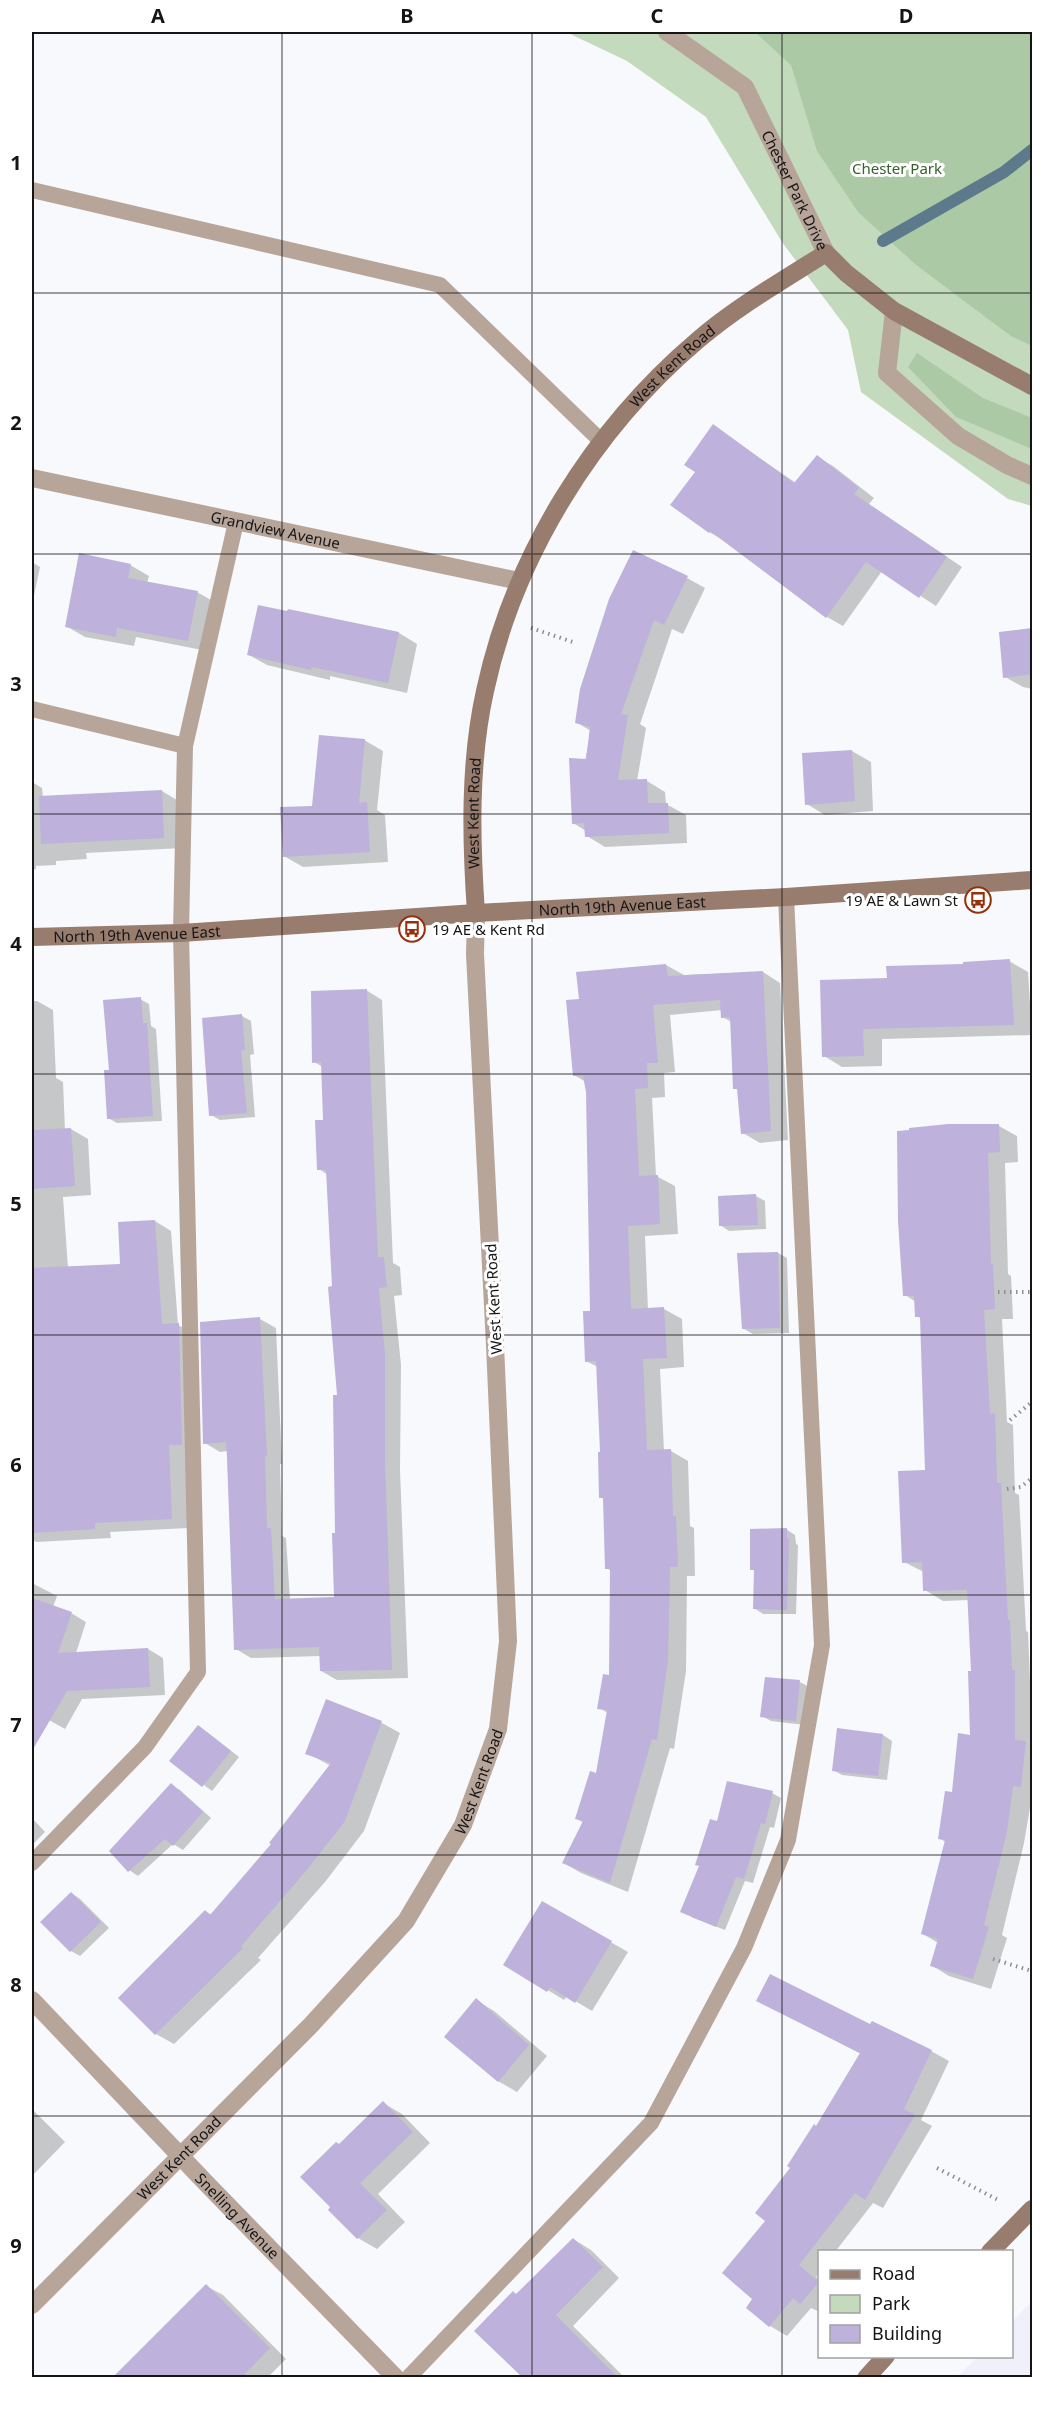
<svg xmlns="http://www.w3.org/2000/svg" width="1064" height="2409" viewBox="0 0 1064 2409" font-family="'Noto Sans',sans-serif">
<rect width="100%" height="100%" fill="#f8f9fc"/>
<path fill="#f0f0fb" d="M1032 2301V2377H957L977 2357 1012 2356V2322Z"/>
<path fill="#c3dabd" d="M566 32H1032V506L1008 499 861 392 848 330 782 242 706 117 627 61Z"/>
<g fill="#abc9a4">
<path d="M755 32H1032V346L1011 336 968 304 915 264 858 212 817 151 791 65Z"/>
<path d="M917 353 983 398 1032 418V449L956 417 908 367Z"/>
</g>
<g fill="#0003">
<path d="M713 426 796 483 817 457 833 466 874 498 869 504 962 567 936 606 882 571 843 626 827 617 725 541 709 532 697 472Z"/>
<path d="M32 562 40 567 32 605Z"/>
<path d="M130 565 149 576 147 583 197 592 216 603 207 651 136 637 134 646 85 637 66 626Z"/>
<path d="M687 578 705 588 683 634 672 629 640 724 646 728 637 781H647L665 792 666 804 686 815 687 843 605 847 587 836 586 831 573 823 591 731 576 722 581 690Z"/>
<path d="M1032 630V689L1023 687 1005 677 1000 633Z"/>
<path d="M399 633 417 644 407 693 330 676V680L267 665 249 655Z"/>
<path d="M364 740 383 751 377 810 385 815 388 862 303 867 284 856 313 807Z"/>
<path d="M852 751 871 762 873 811 825 815 807 804Z"/>
<path d="M32 782 42 788 43 797 162 791 180 802 182 848 86 853 87 859 56 861V865L36 866V869L32 870Z"/>
<path d="M1009 961 1028 972 1032 1035 882 1039V1066L842 1067 824 1056 888 980 965 965Z"/>
<path d="M666 965 684 975 763 972 780 983 788 1140 760 1143 743 1133 739 1091 735 1088 732 1022 722 1017V1010L670 1015 675 1072 664 1073 665 1097 652 1098 656 1176 675 1186 678 1234 645 1236 648 1310 664 1309 682 1319 684 1367 660 1369 664 1451H671L688 1461 690 1526 694 1528 695 1576H687L686 1671 674 1749 670 1748 628 1892 581 1873 564 1863 584 1823 577 1819 597 1775 608 1713 599 1708 611 1676V1571L607 1568 604 1499 600 1497 602 1453 598 1367 586 1361 592 1312 587 1092 586 1082 574 1075 580 1000Z"/>
<path d="M366 990 382 1000 393 1263 400 1267 402 1295 394 1296 401 1365 400 1470 408 1678 337 1680 321 1671V1656L251 1658 236 1649 227 1451 220 1452 205 1443 260 1319 276 1328 282 1464H280L282 1536 286 1538 290 1600 336 1599 339 1396 328 1175 319 1169 325 1121 323 1067 314 1062Z"/>
<path d="M140 999 149 1004 151 1026 156 1029 162 1121 117 1123 108 1118 110 1072Z"/>
<path d="M32 1001H37L53 1010 56 1078 63 1082 65 1130 71 1129 88 1139 91 1195 63 1197 68 1268 122 1265 155 1221 171 1231 178 1325 196 1334 188 1528 110 1532 111 1538 36 1542 32 1539Z"/>
<path d="M242 1016 251 1021 254 1054 250 1055 255 1117 220 1120 211 1115Z"/>
<path d="M999 1126 1017 1136 1018 1162 1005 1163 1008 1274 1011 1276 1013 1319H1002L1007 1422 1013 1425 1015 1493 1019 1495 1026 1631 1028 1632 1030 1680 1032 1682V1796L1024 1843 1002 1935 1007 1938 991 1989 949 1976 931 1965 938 1943 923 1934 946 1842 940 1839 971 1736 972 1672 969 1600 943 1601 925 1590 924 1572 904 1562 927 1471 922 1319 917 1316 916 1302 905 1295Z"/>
<path d="M756 1196 765 1201 766 1229 729 1231 720 1225Z"/>
<path d="M778 1253 787 1258 789 1333 753 1334 744 1329 738 1255Z"/>
<path d="M786 1529 795 1535 796 1544 798 1545 796 1614H763L754 1608 755 1571 752 1569Z"/>
<path d="M32 1583 57 1596 53 1607 71 1613 86 1622 76 1653 148 1649 163 1658 165 1695 82 1699 65 1729 40 1715 32 1725Z"/>
<path d="M766 1679 800 1682 809 1687 805 1725 771 1721 762 1716Z"/>
<path d="M327 1701 382 1723 400 1733 364 1831 325 1882 258 1958 261 1960 174 2044 156 2034 205 1911 212 1915 273 1844 331 1766 307 1753Z"/>
<path d="M207 1732 239 1757 212 1791 171 1761Z"/>
<path d="M883 1735 892 1741 887 1780 842 1775 833 1770Z"/>
<path d="M171 1785 180 1790 211 1818 183 1850 173 1844 138 1876 129 1870Z"/>
<path d="M772 1793 781 1798 774 1828 770 1827 753 1883 745 1881 725 1930 691 1917Z"/>
<path d="M32 1818 45 1832 32 1845Z"/>
<path d="M71 1893 80 1899 109 1928 80 1956 71 1951Z"/>
<path d="M542 1903 628 1952 592 2011 567 1996 564 2000 505 1964Z"/>
<path d="M476 2000 494 2011 547 2056 517 2092 498 2081Z"/>
<path d="M776 2010 871 2026 931 2051 949 2061 921 2120 932 2126 883 2208 873 2203 835 2252H820V2272L816 2277 820 2280V2312L811 2308 787 2336 770 2326 754 2299 767 2221 792 2168 861 2054Z"/>
<path d="M383 2103 402 2114 430 2143 378 2194 405 2222 377 2249 358 2238 330 2210Z"/>
<path d="M32 2109 65 2142 32 2176Z"/>
<path d="M573 2239 591 2250 619 2278 573 2326 625 2378H523L517 2296Z"/>
<path d="M206 2286 223 2295 286 2359 267 2378H235Z"/>
</g>
<g fill="none" stroke-linecap="round" stroke-linejoin="round">
<path stroke="#5c7a8c" stroke-width="12" d="M883 241 1004 172 1032 150"/>
</g>
<g fill="#beb1db">
<path d="M713 424 794 483 817 455 859 488 854 494 947 557 919 598 866 562 826 618 710 531 709 533 670 505 695 472 684 465Z"/>
<path d="M633 550 688 576 664 625 654 620 621 714 628 715 618 780 647 779 648 803H668L669 833 585 837 584 823 572 824 569 758 586 759 590 727 575 723 580 689 609 599Z"/>
<path d="M79 553 131 564 128 578 198 591 188 641 117 628 116 637 65 627Z"/>
<path d="M258 605 287 611 288 609 399 632 388 683 312 667 311 670 247 655Z"/>
<path d="M1032 628V674L1003 678 999 632Z"/>
<path d="M319 735 365 739 359 803 367 802 370 852 283 857 280 807 312 806Z"/>
<path d="M852 750 855 801 805 805 802 753Z"/>
<path d="M162 790 164 838 41 844 39 796Z"/>
<path d="M1010 959 1014 1025 863 1029 864 1056 822 1057 820 980 887 978 886 966 963 964V962Z"/>
<path d="M666 964 668 976 763 971 771 1131 741 1134 737 1089H733L730 1017 721 1018 720 1000 653 1005 658 1063H647L648 1088 635 1089 639 1176 658 1175 660 1224 628 1226 631 1309 664 1307 667 1358 643 1359 647 1450 671 1449 673 1516H676L678 1567H670L668 1660 657 1740 652 1739 610 1883 562 1863 583 1821 575 1819 590 1771 596 1773 607 1710 597 1709 603 1674 609 1675 610 1569H605L603 1498H599L598 1452H600L596 1361 585 1362 583 1311H590L586 1092 583 1076H573L566 1000 579 999 576 972Z"/>
<path d="M367 989 378 1257H384L387 1287 379 1288 385 1355V1461L392 1670 320 1671 319 1647 234 1650 227 1457 226 1442 203 1444 200 1322 260 1317 267 1456H265L267 1528H271L275 1599 334 1597 332 1533H335L333 1395H337L328 1287 332 1286 326 1170H317L315 1120H323L321 1062 312 1063 311 991Z"/>
<path d="M141 997 143 1023H147L153 1116 107 1119 104 1070H109L103 1000Z"/>
<path d="M242 1014 245 1050H241L247 1113 209 1116 202 1018Z"/>
<path d="M948 1124H999L1000 1152 988 1153 991 1264H993L995 1309 984 1310 990 1414 995 1413 997 1483H1001L1008 1620H1010L1012 1670H1015V1740L1026 1741 1021 1787 1013 1786 1007 1832 984 1925 989 1927 973 1979 930 1966 938 1939 921 1934 945 1840 938 1839 945 1791 952 1792 958 1733 970 1735 968 1671H971L967 1590 923 1591 922 1562 902 1563 898 1471 925 1470 920 1317H915L914 1296H903L898 1221 897 1131 909 1130V1128Z"/>
<path d="M71 1128 75 1186 32 1189V1130Z"/>
<path d="M756 1194 758 1225 719 1226 718 1196Z"/>
<path d="M155 1220 162 1324 179 1323 182 1445H169L172 1519 95 1523V1529L32 1533V1268L120 1264 118 1222Z"/>
<path d="M778 1252 780 1328 742 1329 737 1253Z"/>
<path d="M787 1528V1539H789L787 1610 753 1609 754 1570H750V1529Z"/>
<path d="M32 1598 72 1612 58 1653 148 1648 150 1687 67 1691 32 1751Z"/>
<path d="M765 1677 800 1680 796 1721 760 1717Z"/>
<path d="M326 1699 382 1721 345 1821 306 1871 241 1946 243 1948 155 2035 118 1998 205 1910 210 1915 271 1844 269 1843 331 1763 305 1754Z"/>
<path d="M198 1725 231 1751 202 1787 169 1761Z"/>
<path d="M837 1728 883 1734 878 1776 832 1771Z"/>
<path d="M727 1781 773 1791 765 1824 761 1823 744 1879 736 1877 716 1927 680 1912 699 1866 695 1865 710 1819 717 1821Z"/>
<path d="M171 1783 203 1812 173 1846 165 1839 128 1872 109 1851Z"/>
<path d="M71 1892 101 1922 70 1952 40 1922Z"/>
<path d="M542 1901 612 1941 575 2003 550 1987 547 1992 503 1965Z"/>
<path d="M770 1974 870 2024 872 2021 932 2050 904 2109 915 2115 865 2200 855 2193 799 2265 819 2282 800 2304 793 2298 769 2327 746 2308 752 2299 722 2273 765 2221 755 2213 790 2168 787 2166 814 2124 816 2126 860 2053 756 2001Z"/>
<path d="M476 1998 529 2045 498 2082 444 2037Z"/>
<path d="M383 2101 413 2132 360 2183 387 2210 357 2239 328 2210 330 2207 300 2177 336 2142 339 2144Z"/>
<path d="M573 2238 603 2267 556 2315 618 2378H523L474 2331 513 2291 516 2294Z"/>
<path d="M206 2284 270 2348 241 2378H112Z"/>
</g>
<g fill="none" stroke-linecap="round" stroke-linejoin="round">
<g stroke="#8e8f91" stroke-width="4" stroke-dasharray="1.5 4.5" stroke-linecap="butt">
<path d="M531 628 573 642"/>
<path d="M998 1292H1032"/>
<path d="M1010 1420 1032 1402"/>
<path d="M1007 1489 1021 1487 1032 1478"/>
<path d="M993 1959 1032 1971"/>
<path d="M937 2168 1000 2201"/>
</g>
<g stroke="#b8a59a" stroke-width="16">
<path d="M32 190 440 285 601 441"/>
<path d="M32 709 185 746"/>
<path d="M32 1863 145 1747 198 1672 181 933 185 746 236 522"/>
<path d="M408 2378 651 2123 744 1948 788 1840 822 1645 786 897"/>
</g>
<g stroke="#b8a59a" stroke-width="18">
<path id="s1" d="M667 32 745 87 826 253"/>
<path d="M894 311 887 373 958 436 1007 465 1032 476"/>
<path id="s2" d="M32 478 519 581"/>
<path id="s3" d="M32 2000 205 2182 396 2378"/>
<path id="s4" d="M32 2305 311 2025 406 1921 463 1825 498 1729 508 1641 495 1345 475 954 476 913"/>
</g>
<g stroke="#987c6d" stroke-width="18">
<path id="s5" d="M476 913C471 840 469 763 485 691 514 556 593 429 698 340 738 306 782 281 826 253L846 273 894 311 1032 386"/>
<path id="s6" d="M32 937 181 933 476 913 786 897 1032 880"/>
<path d="M990 2252 1032 2209"/>
<path d="M866 2378 886 2356"/>
</g>
</g>
<path fill="none" stroke="#151516" stroke-width="1.5" stroke-opacity="0.55" d="M282 32V2378M532 32V2378M782 32V2378M32 293H1032M32 554H1032M32 814H1032M32 1074H1032M32 1335H1032M32 1595H1032M32 1855H1032M32 2116H1032"/>
<defs>
<g id="bus-ring" transform="scale(1.35)"><circle r="9.5" fill="#fff" stroke="#962f0b" stroke-width="1.5"/><path d="M-5-6H5V4H4V6H2V4H-2V6H-4V4H-5ZM-3.5-4V0h7V-4ZM-3.5 1.2v1.5H-2V1.2ZM2 1.2v1.5H3.5V1.2Z" fill="#962f0b"/></g>
</defs>
<g fill-rule="evenodd">
<use href="#bus-ring" x="978" y="900"/>
<use href="#bus-ring" x="412" y="929"/>
</g>
<g text-anchor="middle" dominant-baseline="central" stroke-width="6" stroke-linejoin="round" paint-order="stroke">
<g font-size="15" fill="#38602e" stroke="#fff">
<text x="897" y="168">Chester Park</text>
</g>
<g font-size="15" fill="#151516" stroke="#fff">
<text stroke="none"><textPath href="#s1" startOffset="210">Chester Park Drive</textPath></text>
<text stroke="none"><textPath href="#s5" startOffset="604">West Kent Road</textPath></text>
<text stroke="none"><textPath href="#s2" startOffset="249">Grandview Avenue</textPath></text>
<text stroke="none"><textPath href="#s5" startOffset="100">West Kent Road</textPath></text>
<text stroke="none"><textPath href="#s6" startOffset="591">North 19th Avenue East</textPath></text>
<text stroke="none"><textPath href="#s6" startOffset="105">North 19th Avenue East</textPath></text>
<text transform="translate(493 1299) rotate(-93)">West Kent Road</text>
<text stroke="none"><textPath href="#s4" startOffset="694">West Kent Road</textPath></text>
<text stroke="none"><textPath href="#s4" startOffset="208">West Kent Road</textPath></text>
<text stroke="none"><textPath href="#s3" startOffset="298">Snelling Avenue</textPath></text>
</g>
<g font-size="15" fill="#151516" stroke="#fff" text-anchor="end">
<text x="958" y="900">19 AE &amp; Lawn St</text>
<text x="432" y="929" text-anchor="start">19 AE &amp; Kent Rd</text>
</g>
</g>
<rect width="1064" height="2409" fill="none" stroke="#ffffff" stroke-width="66"/>
<rect x="818" y="2250" width="195" height="108" fill="#ffffff" stroke="#a1a1a2" stroke-width="1.5"/>
<rect x="830" y="2270" width="30" height="9" fill="#987c6d" stroke="#a1a1a2" stroke-width="1.5"/>
<text x="872" y="2280" font-size="18" fill="#151516">Road</text>
<rect x="830" y="2295" width="30" height="18" fill="#c3dabd" stroke="#a1a1a2" stroke-width="1.5"/>
<text x="872" y="2310" font-size="18" fill="#151516">Park</text>
<rect x="830" y="2325" width="30" height="18" fill="#beb1db" stroke="#a1a1a2" stroke-width="1.5"/>
<text x="872" y="2340" font-size="18" fill="#151516">Building</text>
<rect x="33" y="33" width="998" height="2343" fill="none" stroke="#151516" stroke-width="2"/>
<g font-size="20" text-anchor="middle" font-weight="bold" fill="#151516">
<text x="158" y="23">A</text>
<text x="407" y="23">B</text>
<text x="657" y="23">C</text>
<text x="906" y="23">D</text>
<text x="16" y="170">1</text>
<text x="16" y="430">2</text>
<text x="16" y="691">3</text>
<text x="16" y="951">4</text>
<text x="16" y="1211">5</text>
<text x="16" y="1472">6</text>
<text x="16" y="1732">7</text>
<text x="16" y="1992">8</text>
<text x="16" y="2253">9</text>
</g>
</svg>
